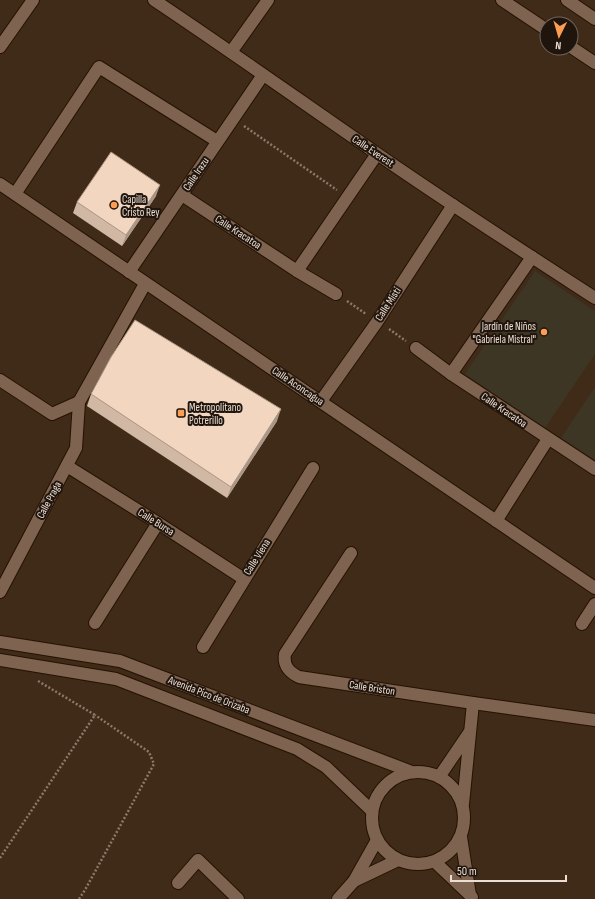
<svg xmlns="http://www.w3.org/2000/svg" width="595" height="899" viewBox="0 0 595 899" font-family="'Sofia Sans Condensed',sans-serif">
<rect width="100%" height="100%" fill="#402a18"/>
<g fill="#3d3625">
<path d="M535 271 595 311V354L545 428 465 374Z"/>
<path d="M595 387V460L561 438Z"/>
</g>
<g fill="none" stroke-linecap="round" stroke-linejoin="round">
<g stroke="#261202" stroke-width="14">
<g id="minor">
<path d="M154 0C229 50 302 102 376 153 448 203 521 250 595 298"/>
<path d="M502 0 547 30"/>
<path d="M567 0 595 19"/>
<path d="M0 47 33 0"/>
<path d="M571 47 595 63"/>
<path d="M231 52 268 0"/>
<path d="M0 184 595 588"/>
<path d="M15 194 99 67 217 141"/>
<path d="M182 195 297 271 336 294"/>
<path d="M297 271 377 154"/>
<path d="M129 272 263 75"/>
<path d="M416 348 451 374 595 469"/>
<path d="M451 374 532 257"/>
<path d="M0 380 52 414 79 402"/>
<path d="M321 401 377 322 453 205"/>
<path d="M67 466 158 523 244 579"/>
<path d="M496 521 548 439"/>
<path d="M351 553 285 654C283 666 289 672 299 677L473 703 595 720"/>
<path d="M0 592 76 448 79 402 145 284"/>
<path d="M95 623 158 523"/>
<path d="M582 624 595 604"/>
<path d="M203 647 313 468"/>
<path d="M439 777 469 733"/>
<path d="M463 804 473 703"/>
<path d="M354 881 398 860"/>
<path d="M178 883 198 860 238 899"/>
<path d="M338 899 354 881 377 840"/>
</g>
</g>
<g stroke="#261202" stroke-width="14">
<g id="tertiary">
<path d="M0 642 120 661 412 772"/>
<path d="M0 660 116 679 297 749 326 767 372 811"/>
<circle cx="418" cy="818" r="46"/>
<path d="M461 837 470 895"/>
<path d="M435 862 472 897"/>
</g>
</g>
<g stroke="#8c796a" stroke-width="2.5" stroke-dasharray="2 2" stroke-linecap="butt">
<path d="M244 126 337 190"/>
<path d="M347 301 366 314"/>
<path d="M389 329 406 341"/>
<path d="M0 858 95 715 38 681"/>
<path d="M79 899 85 890 154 764 149 752 95 715"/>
</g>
<use href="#minor" stroke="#7d6350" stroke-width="12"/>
<use href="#tertiary" stroke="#7d6350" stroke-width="12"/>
</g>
<g fill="#d0b8a5">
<path d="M156 196 122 246 73 213 77 202Z"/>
<path d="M91 394 277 421 227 498 87 406Z"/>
</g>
<g fill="#a99686">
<path d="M160 185 156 196 122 246 126 235Z"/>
<path d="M281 409 277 421 227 498 231 487Z"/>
</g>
<g fill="#f2d6c0" stroke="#a99686">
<path d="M111 152 160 185 126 235 77 202Z"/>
<path d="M135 320 281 409 231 487 91 394 111 357Z"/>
</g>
<g fill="#fc9d54" stroke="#1f150d" stroke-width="1.5">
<circle cx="114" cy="205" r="4"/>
<circle cx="544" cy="332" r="4"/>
<rect x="177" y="409" width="8" height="8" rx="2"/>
</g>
<g text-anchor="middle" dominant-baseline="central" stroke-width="4" stroke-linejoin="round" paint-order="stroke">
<g font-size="11" fill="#edded3" stroke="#1f150d">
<text transform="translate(373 151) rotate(34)">Calle Everest</text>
<text transform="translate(196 174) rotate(-56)">Calle Irazu</text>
<text transform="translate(238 232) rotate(33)">Calle Kracatoa</text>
<text transform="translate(388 304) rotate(-57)">Calle Misti</text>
<text transform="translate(298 386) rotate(34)">Calle Aconcagua</text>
<text transform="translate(504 410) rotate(34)">Calle Kracatoa</text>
<text transform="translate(49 500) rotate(-62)">Calle Praga</text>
<text transform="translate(156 522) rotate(32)">Calle Bursa</text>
<text transform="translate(257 557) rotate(-58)">Calle Viena</text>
<text transform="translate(372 688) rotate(9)">Calle Briston</text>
<text transform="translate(209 695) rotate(21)">Avenida Pico de Orizaba</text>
</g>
<g font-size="11" fill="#edded3" stroke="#1f150d" text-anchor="start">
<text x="122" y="199">Capilla<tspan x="122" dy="13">Cristo Rey</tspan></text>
<text x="536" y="326" text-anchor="end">Jardín de Niños<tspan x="536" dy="13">"Gabriela Mistral"</tspan></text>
<text x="189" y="407">Metropolitano<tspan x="189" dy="13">Potrerillo</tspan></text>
</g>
</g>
<g transform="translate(559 36) rotate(185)"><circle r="19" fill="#1f150d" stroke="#71655c"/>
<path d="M0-3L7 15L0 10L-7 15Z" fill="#fc9d54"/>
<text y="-6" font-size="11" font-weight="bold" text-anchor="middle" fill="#edded3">N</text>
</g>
<path d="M451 875v6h115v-6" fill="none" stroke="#edded3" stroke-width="2"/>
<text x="457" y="875" font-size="12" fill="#edded3" stroke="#1f150d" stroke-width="3" paint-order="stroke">50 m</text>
</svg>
